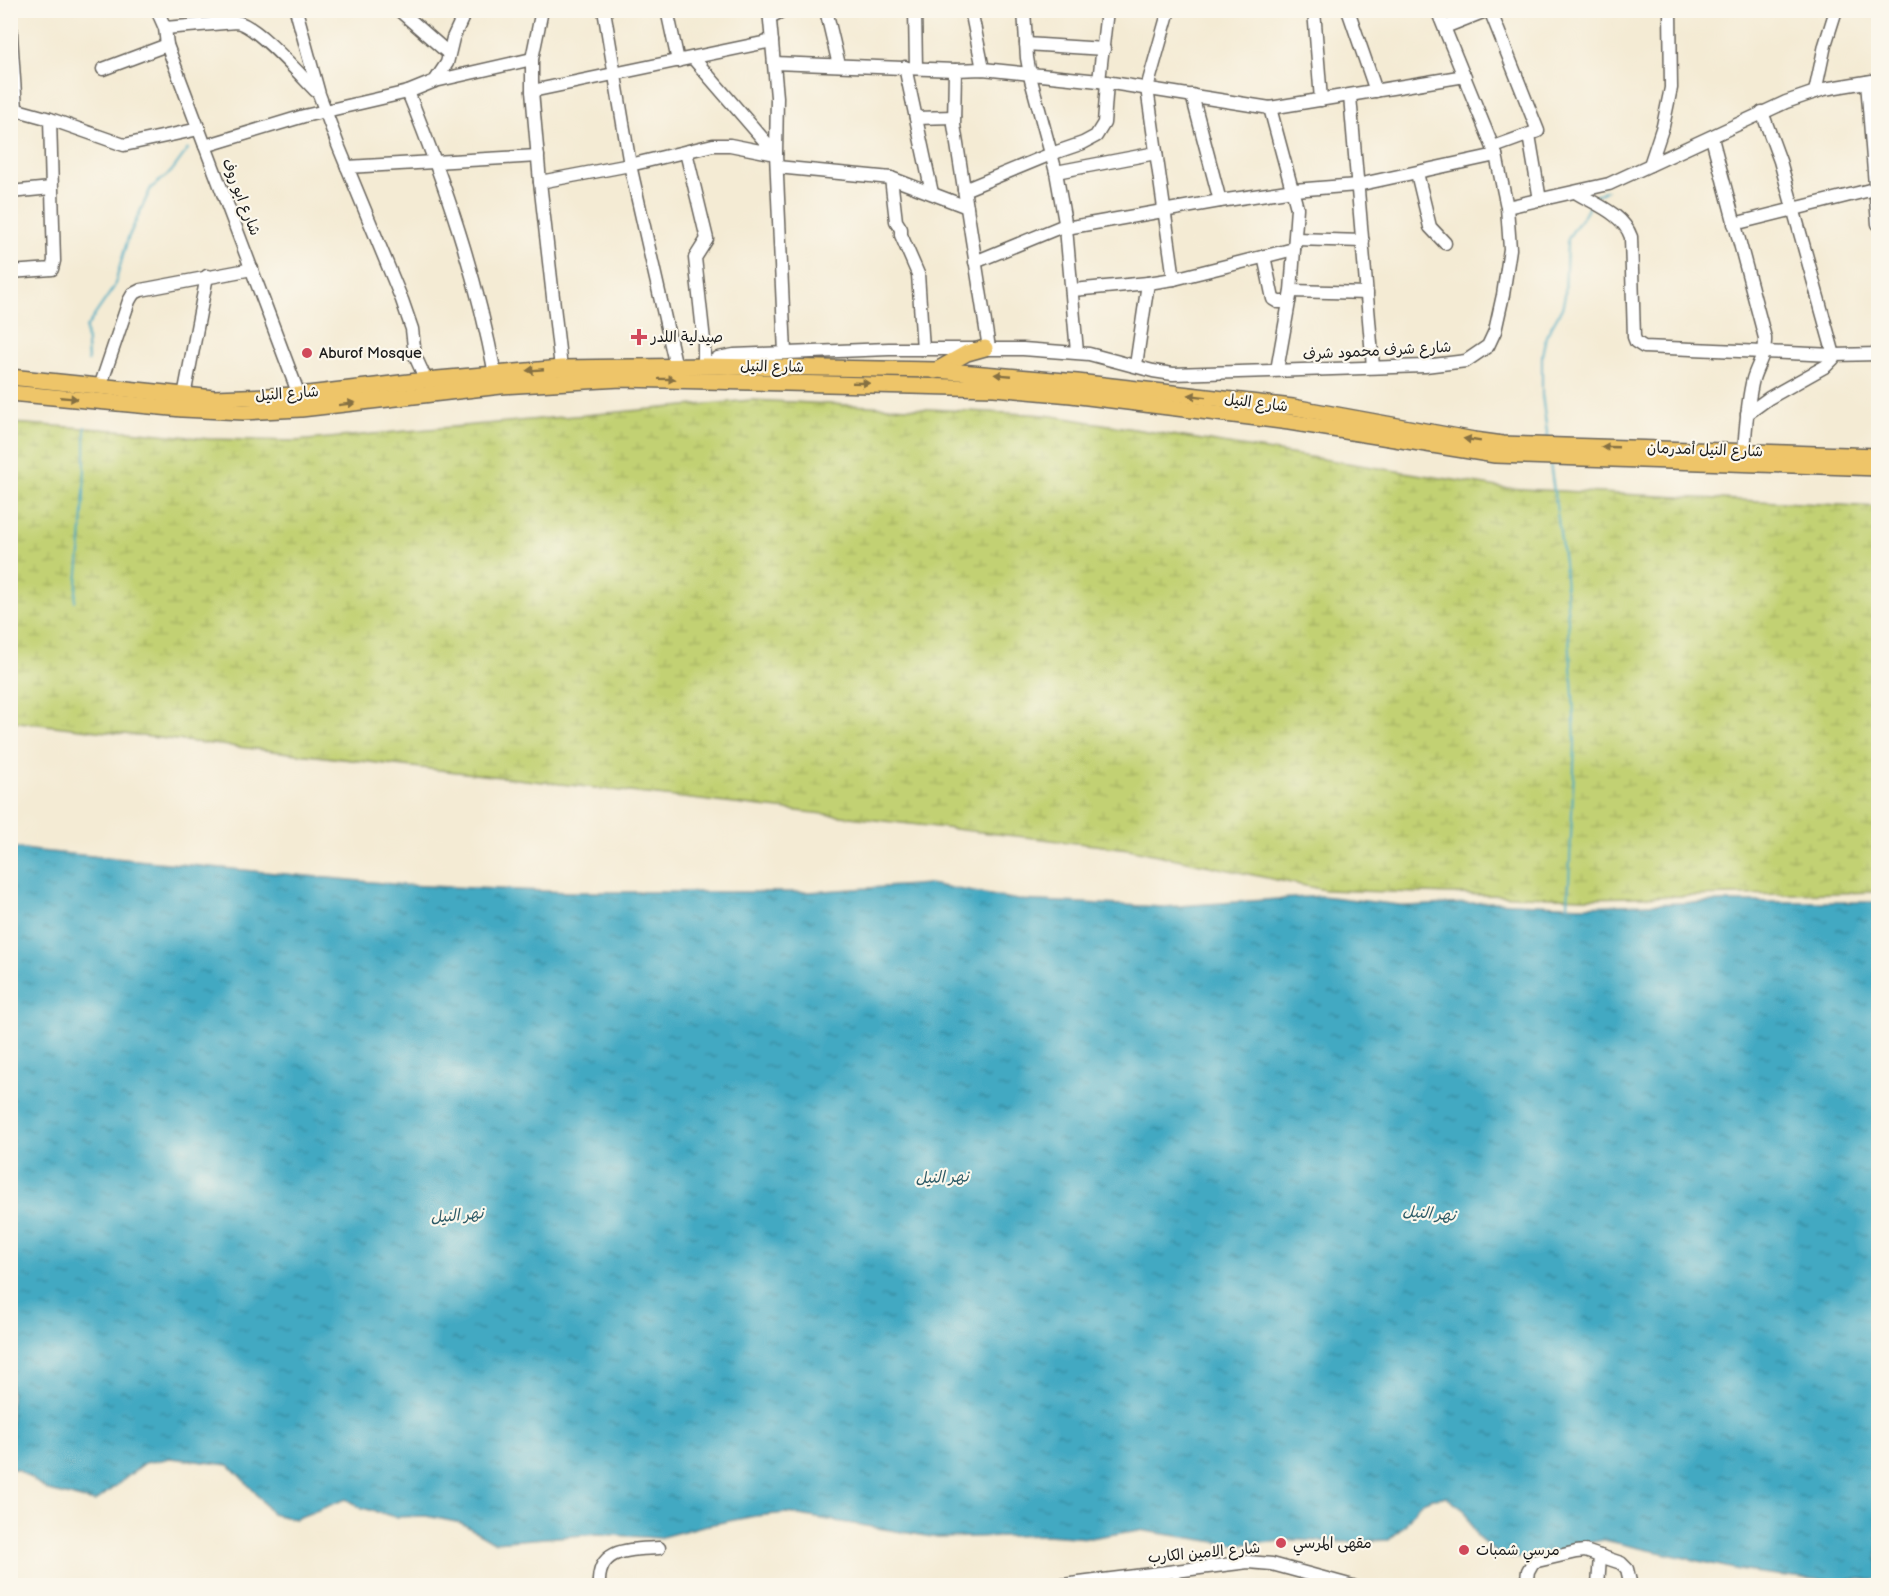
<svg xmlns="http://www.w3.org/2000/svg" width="1889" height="1596" viewBox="0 0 1889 1596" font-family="'Balsamiq Sans','Playpen Sans Arabic',sans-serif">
<defs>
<pattern id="wetland-marsh" width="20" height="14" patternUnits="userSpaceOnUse" patternTransform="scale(1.5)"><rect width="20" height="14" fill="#c2d173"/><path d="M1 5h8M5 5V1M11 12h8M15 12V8" fill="none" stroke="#a6b363"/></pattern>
<pattern id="water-ripples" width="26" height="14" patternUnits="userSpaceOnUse" patternTransform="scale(1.5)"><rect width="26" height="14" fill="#42a9c2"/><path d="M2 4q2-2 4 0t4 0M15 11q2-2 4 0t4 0" fill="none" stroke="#36899d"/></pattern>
</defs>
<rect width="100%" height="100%" fill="#fbf7ec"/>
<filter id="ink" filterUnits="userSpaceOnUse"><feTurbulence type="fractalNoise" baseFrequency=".0167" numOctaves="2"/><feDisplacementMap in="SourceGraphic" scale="12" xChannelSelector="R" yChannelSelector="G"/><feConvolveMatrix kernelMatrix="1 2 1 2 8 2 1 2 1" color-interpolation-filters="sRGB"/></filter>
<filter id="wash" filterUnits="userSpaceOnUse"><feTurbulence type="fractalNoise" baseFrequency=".008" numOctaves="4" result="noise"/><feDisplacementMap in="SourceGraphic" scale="24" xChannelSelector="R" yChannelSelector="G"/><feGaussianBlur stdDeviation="1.35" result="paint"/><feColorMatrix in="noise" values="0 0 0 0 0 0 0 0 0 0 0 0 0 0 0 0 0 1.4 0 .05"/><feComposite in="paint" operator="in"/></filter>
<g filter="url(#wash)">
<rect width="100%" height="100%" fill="#f4ebd4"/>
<path fill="url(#wetland-marsh)" stroke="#6f7648" stroke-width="1.5" d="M752 400 1046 415 1504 488 1878 507V892L1585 898 1325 890 1129 849 11 721V423L129 431 209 439 296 441Z"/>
<path fill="url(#water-ripples)" stroke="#2f626f" stroke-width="1.5" d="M10 847 39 851 404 885 568 892H809L929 884 1018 900 1164 907 1322 896 1408 906 1493 902 1582 906 1721 902H1878V1579L1821 1580 1744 1571 1604 1540 1587 1543 1540 1559 1502 1557 1477 1536 1464 1510 1446 1497 1432 1498 1420 1503 1405 1525 1389 1540 1341 1542 1295 1540 1236 1545 1139 1530 1090 1538 1046 1535 938 1538 787 1513 755 1516 703 1526 658 1538 597 1534 494 1542 461 1523 426 1516 395 1517 359 1507 346 1499 295 1519 272 1514 255 1492 229 1465 171 1458 145 1463 95 1502 49 1491 17 1469H11Z"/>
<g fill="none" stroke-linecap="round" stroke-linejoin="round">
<g stroke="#42a9c2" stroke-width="2">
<path d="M1594 197 1607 190"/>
<path d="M88 361 86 328 114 287 128 238 151 188 171 172 188 149"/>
<path d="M1548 440 1542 395V355L1546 336 1562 308 1565 295 1567 242C1571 229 1584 220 1589 206"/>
<path d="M1550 463 1564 562 1573 695 1575 744 1568 906"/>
<path d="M75 601C82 543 86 486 85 427"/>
</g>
</g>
</g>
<g filter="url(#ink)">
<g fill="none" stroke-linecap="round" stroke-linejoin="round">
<g stroke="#68645c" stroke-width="15">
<g id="minor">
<path d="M157 10 165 28 167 45 299 395 300 403"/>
<path d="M296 10 319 94 338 145 402 300 412 329 415 356 426 380"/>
<path d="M399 10 448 53"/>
<path d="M542 10 532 59V91L540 182 561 368"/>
<path d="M604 10 630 165 676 367"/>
<path d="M667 10 678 61"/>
<path d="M769 10 777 97 776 154 785 353"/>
<path d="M826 10 839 65"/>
<path d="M915 10 916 68"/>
<path d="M971 10 983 69"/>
<path d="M1024 10 1027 58 1031 80 1056 172 1066 228 1077 352"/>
<path d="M1314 10 1321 100"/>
<path d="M1348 10 1376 91"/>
<path d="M1490 10 1538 131 1494 147"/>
<path d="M770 17 784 10"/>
<path d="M10 20 16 109"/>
<path d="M1445 27 1488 10"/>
<path d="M165 28 236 22C256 24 301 76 316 91"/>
<path d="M1026 44 1104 49"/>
<path d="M693 58 776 154"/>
<path d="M774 63 955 70 983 69 1099 81 1270 108 1465 76"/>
<path d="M905 67 932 193"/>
<path d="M103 69 167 45"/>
<path d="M955 70 954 125 989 348"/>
<path d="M435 81 532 59"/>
<path d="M1099 81 1107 10"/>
<path d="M1867 82 1878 224"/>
<path d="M532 91 772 41"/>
<path d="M408 92C446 186 476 274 495 374"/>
<path d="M1815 92 1825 45 1836 10"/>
<path d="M1192 95 1220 201"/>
<path d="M1350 96 1373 367"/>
<path d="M10 108 50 119 124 145 199 129"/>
<path d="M1270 108 1297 208 1291 291 1277 370"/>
<path d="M916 118 954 117"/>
<path d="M1529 135 1540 200"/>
<path d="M1712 138 1765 338C1766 354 1757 365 1753 379 1747 403 1746 427 1744 451"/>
<path d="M205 146 304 116 408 92 435 81 447 63 453 38 466 10"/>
<path d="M686 152 707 239 695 258 704 341V366"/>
<path d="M1650 165 1663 126 1671 88 1670 10"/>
<path d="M347 167 538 156"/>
<path d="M777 167 891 178 967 207"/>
<path d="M1056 172 1156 153"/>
<path d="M1417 173 1430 227 1445 243"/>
<path d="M891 178 896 221 901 229V235L918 274 923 349"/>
<path d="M540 182 630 165 713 145H730L776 154"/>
<path d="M964 190 1051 154 1083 143 1096 136 1104 123 1107 82"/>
<path d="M10 192 51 188"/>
<path d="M1577 193C1597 205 1623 214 1631 237L1634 337 1636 342 1644 347 1834 355 1878 354"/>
<path d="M1507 207 1609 184 1786 102 1824 89 1878 80"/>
<path d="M1734 224 1878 188"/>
<path d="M1066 228 1220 201 1294 190 1357 185 1496 155"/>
<path d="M1295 239 1363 241"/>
<path d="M1264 256 1273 299 1278 302H1289"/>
<path d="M975 262 1065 225"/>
<path d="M10 272 52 269 54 261 50 119"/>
<path d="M1174 279 1294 249"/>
<path d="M1073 290 1148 283"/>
<path d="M1291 291 1367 293"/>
<path d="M1136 365 1148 283 1174 279 1147 88 1169 10"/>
<path d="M706 366 718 358 734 355 889 349H1023L1089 354 1153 371 1173 374 1425 366 1466 361 1488 346 1495 331 1503 295 1510 249 1507 207 1496 155 1437 10"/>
<path d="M100 387 129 301 133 294 141 290 252 269"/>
<path d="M184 396 207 276"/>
<path d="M1747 414 1769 398 1826 366 1833 359 1834 355 1780 161 1762 112"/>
<path d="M599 1586C597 1547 630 1550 659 1548"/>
<path d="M1055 1586 1248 1562 1272 1564 1353 1586"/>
<path d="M1526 1586 1528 1571 1533 1562 1576 1552 1585 1551 1621 1563 1627 1569 1631 1586"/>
<path d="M1598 1586 1600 1556"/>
</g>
</g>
<g stroke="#68645c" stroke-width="18">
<g id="major">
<path d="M935 371 967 353 985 348"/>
<path d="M10 377 214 398 299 395 426 380 561 368 706 366 936 370 1077 382 1293 407 1474 440 1503 444 1878 456"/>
<path d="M10 393 182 409 243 412 301 409 501 386 621 379 994 388 1071 395 1289 422 1495 455 1878 468"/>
</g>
</g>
<use href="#minor" stroke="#fff" stroke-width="12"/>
<use href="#major" stroke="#eec569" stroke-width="15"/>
</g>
<defs><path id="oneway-solid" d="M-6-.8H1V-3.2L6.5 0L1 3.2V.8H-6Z" transform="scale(1.5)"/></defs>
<g fill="#857042">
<use href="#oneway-solid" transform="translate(535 370) rotate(175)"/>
<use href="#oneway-solid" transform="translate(1003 375) rotate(-175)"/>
<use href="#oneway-solid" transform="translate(667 379) rotate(1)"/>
<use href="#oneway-solid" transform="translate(861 383) rotate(2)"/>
<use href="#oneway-solid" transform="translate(1197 396) rotate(-173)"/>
<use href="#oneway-solid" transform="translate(69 398) rotate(5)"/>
<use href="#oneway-solid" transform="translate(347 404) rotate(-7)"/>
<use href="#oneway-solid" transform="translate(1472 440) rotate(-171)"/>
<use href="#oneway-solid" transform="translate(1610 447) rotate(-178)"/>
</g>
</g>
<g fill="#d1495b" stroke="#fbf7ec" stroke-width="2">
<path d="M636 328h6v6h6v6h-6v6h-6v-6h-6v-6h6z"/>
<circle cx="307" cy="353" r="6"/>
<circle cx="1281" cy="1543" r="6"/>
<circle cx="1464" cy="1550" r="6"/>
</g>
<g text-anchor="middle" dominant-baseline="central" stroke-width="4.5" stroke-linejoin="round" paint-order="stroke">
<g font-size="15" fill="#1c1c1c" stroke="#fbf7ec">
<text transform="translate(241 197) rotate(69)">شارع ابو روف</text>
<text transform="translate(1377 351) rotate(-3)">شارع شرف محمود شرف</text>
<text transform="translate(772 367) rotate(1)">شارع النيل</text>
<text transform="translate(287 394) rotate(-4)">شارع النيل</text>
<text transform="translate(1256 403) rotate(7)">شارع النيل</text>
<text transform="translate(1705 450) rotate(2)">شارع النيل أمدرمان</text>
<text transform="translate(1204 1553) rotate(-5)">شارع الامين الكارب</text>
</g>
<g font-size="15" fill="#1c1c1c" stroke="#fbf7ec" text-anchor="start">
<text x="651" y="337">صيدلية اللدر</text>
<text x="319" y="353">Aburof Mosque</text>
<text x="1293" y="1543">مقهى المرسي</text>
<text x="1476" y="1550">مرسي شمبات</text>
</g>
<g font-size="16" font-style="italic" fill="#2d5b67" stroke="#fbf7ec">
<text transform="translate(942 1178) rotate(-2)">نهر النيل</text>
<text transform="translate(1429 1214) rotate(5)">نهر النيل</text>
<text transform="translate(457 1216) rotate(-5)">نهر النيل</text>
</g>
</g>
<rect width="1889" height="1596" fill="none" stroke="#fbf7ec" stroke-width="36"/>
</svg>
